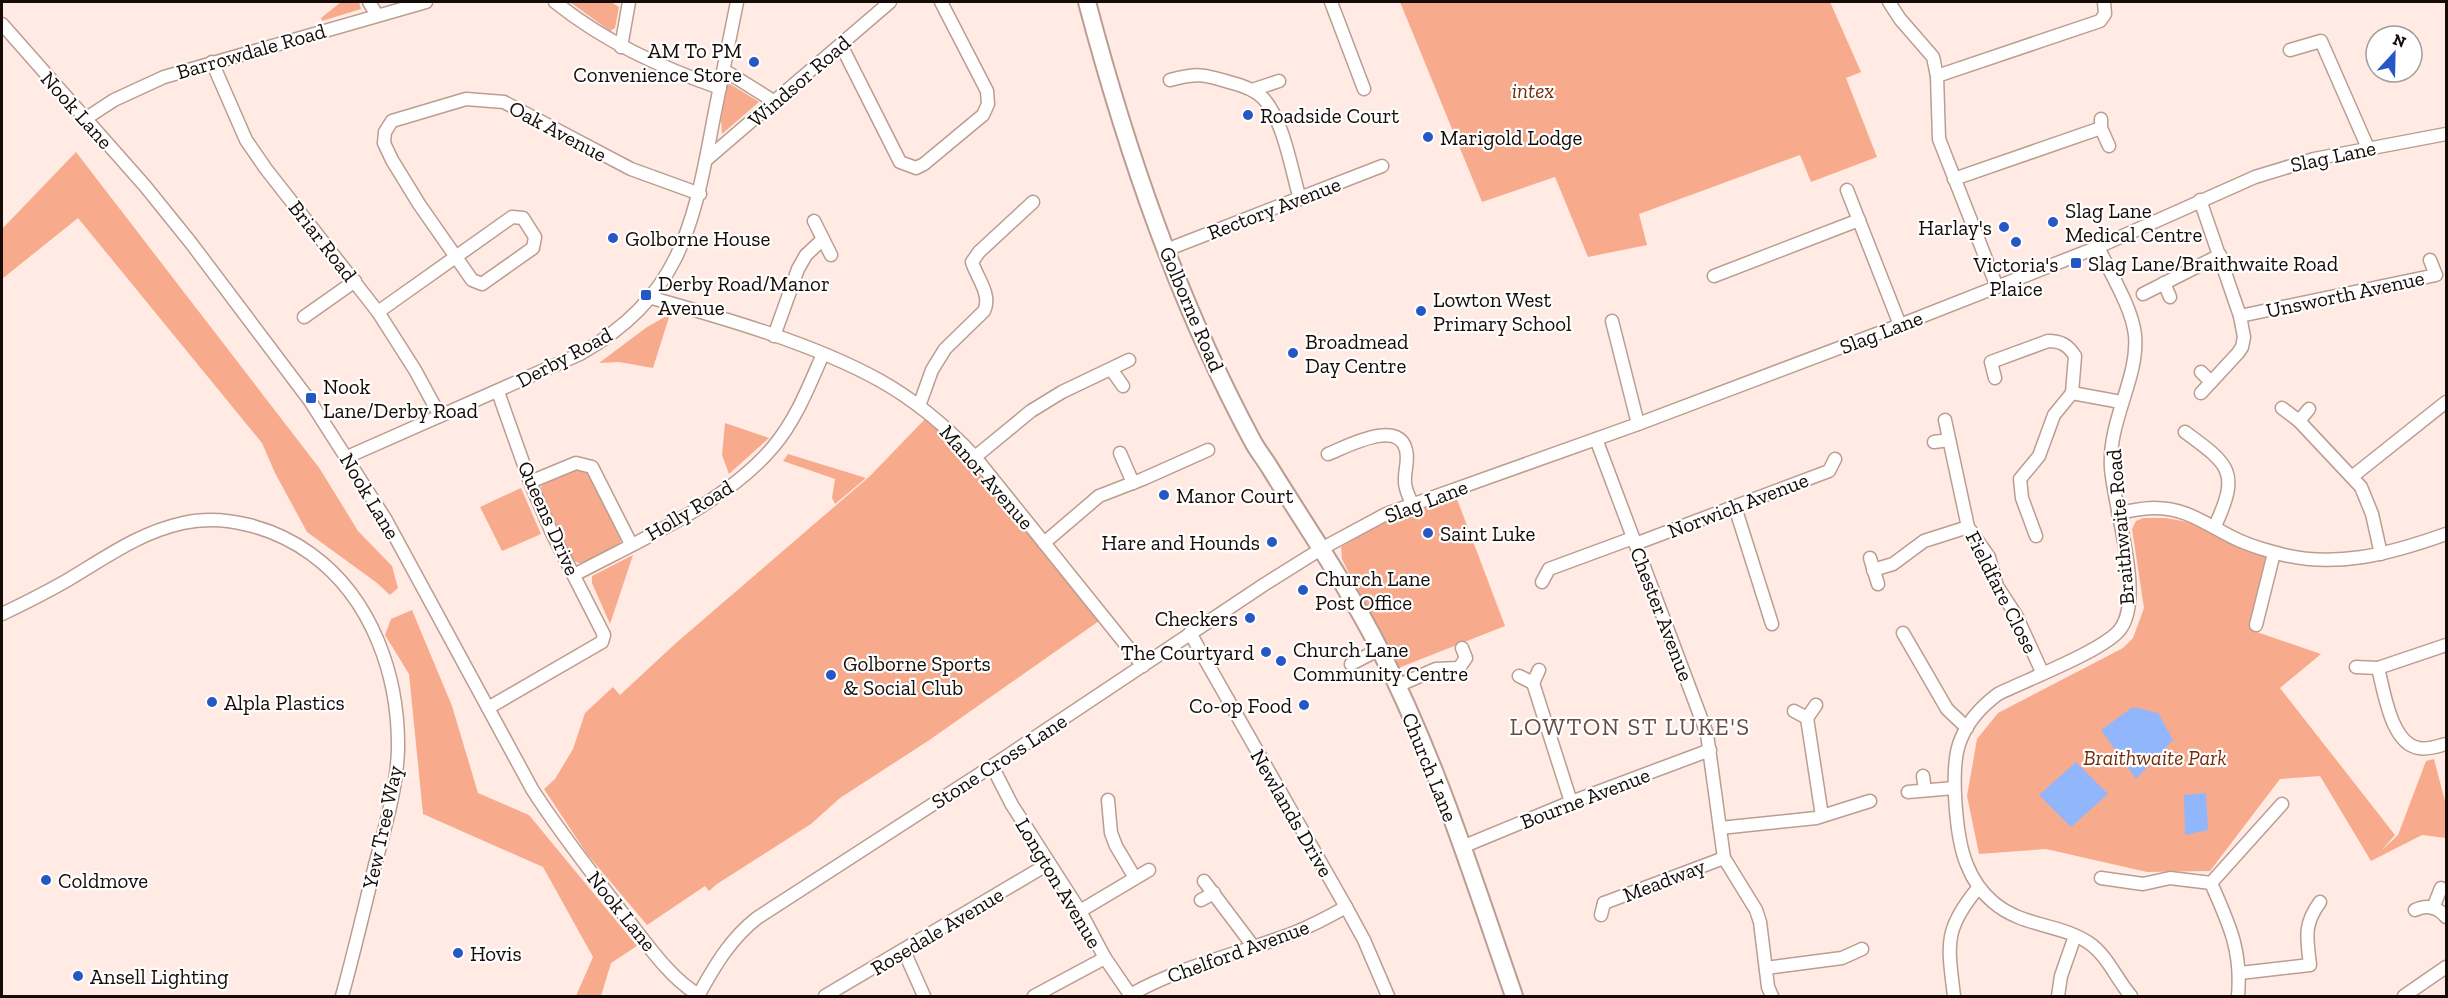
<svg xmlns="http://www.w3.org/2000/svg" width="2448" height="998" viewBox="0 0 2448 998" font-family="'Zilla Slab',serif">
<rect width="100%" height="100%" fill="#ffebe4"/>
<g fill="#f7ab8c">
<path d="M341 2H359L361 9 322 21 321 18Z"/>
<path d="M570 2H611L619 7 615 28 610 31Z"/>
<path d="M1400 2H1830L1861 72 1846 78 1877 157 1811 182 1800 155 1639 214 1647 245 1588 257 1555 177 1482 202Z"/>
<path d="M727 82 759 102 722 134 721 120Z"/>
<path d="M76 152 320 469 358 531 392 566 398 588 390 595 377 583 307 532 275 473 262 443 78 218 2 279V229Z"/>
<path d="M670 314 653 368 619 362 599 363 647 327Z"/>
<path d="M926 418 965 455 1099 621 928 741 840 798 811 824 717 884 709 891 705 886 647 925 587 854 544 789 555 779 573 749 585 713 613 687 620 695 676 643 870 476Z"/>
<path d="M725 423 769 438 729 474 722 455Z"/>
<path d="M788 454 866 478 835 504 832 498 835 479 783 461Z"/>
<path d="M578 466 588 470 622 537 619 546 582 564 571 560 540 490 544 480Z"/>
<path d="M521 488 541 534 502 551 480 507Z"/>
<path d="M1457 499 1505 626 1396 669 1342 559 1341 547 1387 519Z"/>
<path d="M2143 518H2166L2199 524 2266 554 2251 630 2321 654 2280 688 2395 835 2381 851 2398 835 2426 761 2434 759 2446 805V838L2422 835 2371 861 2320 776 2280 779 2210 871 2147 872 2046 849 1979 854 1967 796 1977 739 1998 713 2123 648 2133 638 2144 608 2132 529 2136 521Z"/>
<path d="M633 555 610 624 592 583V576Z"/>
<path d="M412 610 452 706 478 793 529 815 637 946 611 963 601 996H576L593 957 543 867 423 814 409 674 385 635 391 619Z"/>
</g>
<g fill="#92b6fb">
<path d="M2133 707 2158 713 2173 740 2136 779 2101 730Z"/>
<path d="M2076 762 2108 794 2071 827 2039 795Z"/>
<path d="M2206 793 2208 830 2185 835 2184 795Z"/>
</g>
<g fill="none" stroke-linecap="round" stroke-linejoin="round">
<g stroke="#bb9d91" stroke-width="15">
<g id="minor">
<path d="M369 2 377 15"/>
<path d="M555 2C605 42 660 67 720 88"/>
<path d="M1331 2 1364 89"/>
<path d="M1889 2 1900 19 1933 57 1937 76 1939 139 1997 287"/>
<path d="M2 24 145 186 191 243 310 401 386 520 532 789C560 833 592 873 624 915 645 941 670 979 699 995"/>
<path d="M841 45 900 162 916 168 924 164 983 115 988 104 987 91 941 2"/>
<path d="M621 47 629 2"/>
<path d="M2290 50 2321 41 2368 148"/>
<path d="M212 62 246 140 266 169 378 312 415 370 440 416"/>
<path d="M724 70 775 102"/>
<path d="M1937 76 2100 21 2105 14 2104 2"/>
<path d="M1170 80C1197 73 1203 74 1229 82 1241 85 1254 89 1263 98 1284 121 1291 169 1300 199"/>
<path d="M1252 90 1279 81"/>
<path d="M85 119 114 100 164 77 426 2"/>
<path d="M2101 119V128L2109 146"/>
<path d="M706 160 890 2"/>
<path d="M1954 179 2101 128"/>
<path d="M1847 190 1900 325"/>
<path d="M2200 200 2240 316 2244 337 2242 347 2238 353 2201 393"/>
<path d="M814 221 831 255"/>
<path d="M2098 247C2110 273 2132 307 2135 335 2139 378 2108 420 2111 468 2114 509 2144 595 2121 628 2108 649 2024 681 1998 694 1982 706 1968 721 1961 739 1949 765 1956 839 1967 865 1973 880 1981 892 1993 902 2022 927 2059 923 2089 943 2107 955 2117 980 2131 996"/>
<path d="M1166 250 1382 166"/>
<path d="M1714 276 1859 220"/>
<path d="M2164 283 2170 297"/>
<path d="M2143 294 2220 255"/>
<path d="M652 298C724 318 814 344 879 380 915 400 947 427 975 457L1143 666"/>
<path d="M378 312 512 217 523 218 535 237 533 248 482 284 472 280 419 204 392 160 384 143 385 132 392 121 466 99 504 102 631 169 700 194"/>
<path d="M2240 316 2436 275 2430 260"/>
<path d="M304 317 355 281"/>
<path d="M1612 321 1638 424"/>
<path d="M774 336 798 269 806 255 823 239"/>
<path d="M1111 369 1123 386"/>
<path d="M2201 372 2211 382"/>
<path d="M1995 378 1991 362 2048 341C2061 341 2068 345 2075 356L2072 393"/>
<path d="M919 406 932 370 945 349 984 311C992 295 977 278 972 262L979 252 1033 202"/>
<path d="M2282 408 2299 421 2309 409"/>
<path d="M1945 420 1968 527 1989 557 1997 586 2016 615 2042 672"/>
<path d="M2299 421 2361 487 2372 514 2381 554"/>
<path d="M2185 432C2230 465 2240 472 2215 526"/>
<path d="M1596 439 1707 734 1724 858 1756 910 1760 922 1768 987 1772 996"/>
<path d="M1934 442 1949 440"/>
<path d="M1120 453 1133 483"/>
<path d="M1328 454C1346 447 1399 418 1406 450 1409 462 1404 471 1405 482 1405 490 1410 498 1412 504"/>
<path d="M347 457 580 354C677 299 693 230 712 127 720 85 729 43 737 2"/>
<path d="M975 457 1031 411 1062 392 1129 360"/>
<path d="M2353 476 2446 402"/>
<path d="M530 482 576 463 592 467 631 544"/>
<path d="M1735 507 1772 624"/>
<path d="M2118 513C2130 511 2142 508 2154 508 2186 508 2204 523 2230 536 2243 543 2258 548 2273 552 2332 570 2390 554 2446 534"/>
<path d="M2036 536 2022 498 2020 479 2039 456 2054 415 2072 393 2121 402"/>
<path d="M1044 543 1099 496 1143 479 1208 450"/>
<path d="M1635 544 1829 471 1835 459"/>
<path d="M1870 558 1878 584"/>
<path d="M1873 570 1893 564 1924 541 1968 527"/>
<path d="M574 575C638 541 726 503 773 447 796 420 809 386 823 354"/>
<path d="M1542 582 1549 569 1633 538"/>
<path d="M2 614C23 604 45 593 66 581 105 558 138 533 183 523 226 513 277 529 311 554 372 598 399 676 398 749 397 788 385 827 375 865 364 909 354 953 342 996"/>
<path d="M2256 625 2274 553"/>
<path d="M1190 633 1346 907 1364 940 1388 996"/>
<path d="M1903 633 1947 709 1967 728"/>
<path d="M1351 664 1380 649"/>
<path d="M2356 667 2378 668 2446 645"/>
<path d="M2378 668C2384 691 2391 744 2419 748 2428 750 2438 746 2446 744"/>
<path d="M1519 676 1533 683 1539 670"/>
<path d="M1533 683 1571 802"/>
<path d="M1397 686 1436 669 1459 668 1466 658 1462 648"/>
<path d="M488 708 602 642 604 635 552 533 530 482 498 392"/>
<path d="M1794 711 1807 718 1816 705"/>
<path d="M1807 718 1822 816"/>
<path d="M992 766 1012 805 1080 911 1105 958 1131 996"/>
<path d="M1923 776 1925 790"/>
<path d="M1908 792 1954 788"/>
<path d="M1108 800 1111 833 1116 846 1135 878"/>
<path d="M1720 828 1816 818 1870 801"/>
<path d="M1462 847 1571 802 1710 750"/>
<path d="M2101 878 2143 884 2170 878 2211 883"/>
<path d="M1204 881 1253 946"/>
<path d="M2211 883C2229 924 2242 950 2238 996"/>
<path d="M2211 883 2282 804"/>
<path d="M1201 900 1214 893"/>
<path d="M1604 903 1724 858"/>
<path d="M2433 908 2441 888"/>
<path d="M2415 910C2427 904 2438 907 2446 917"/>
<path d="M1080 911 1149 870"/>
<path d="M1601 915 1604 903"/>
<path d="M904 951 924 996"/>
<path d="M1766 968 1842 958 1862 949"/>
<path d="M2240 973 2310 965C2307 938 2303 925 2320 902"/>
<path d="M1130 995C1183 965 1240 954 1296 932 1313 925 1330 916 1346 907"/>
<path d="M698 996C714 967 730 939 757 918L992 766 1265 584 1321 549 1386 514 1638 424 1900 325 2098 247 2255 177 2314 159 2446 134"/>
<path d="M825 996 1048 864"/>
<path d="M1034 996 1105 958"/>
<path d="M1954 996C1948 945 1943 930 1978 888"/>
<path d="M2058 996 2061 976 2075 936"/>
<path d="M2404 996 2446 967"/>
</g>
</g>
<g stroke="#bb9d91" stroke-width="20">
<path id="major" d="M1087 2C1127 153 1178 302 1252 440 1257 450 1264 458 1270 468 1307 528 1348 587 1380 650 1436 759 1474 881 1514 996"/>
</g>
<use href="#minor" stroke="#fff" stroke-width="12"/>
<use href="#major" stroke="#fff" stroke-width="16"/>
</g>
<g fill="#2558c5" stroke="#fff" stroke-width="2">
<circle cx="754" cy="62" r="6"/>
<circle cx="1248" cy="115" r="6"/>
<circle cx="1428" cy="137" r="6"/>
<circle cx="2053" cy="222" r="6"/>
<circle cx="2004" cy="227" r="6"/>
<circle cx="613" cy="238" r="6"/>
<circle cx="2016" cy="242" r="6"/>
<rect x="2070" y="257" width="12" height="12" rx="3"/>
<rect x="640" y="289" width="12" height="12" rx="3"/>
<circle cx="1421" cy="311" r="6"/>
<circle cx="1293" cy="353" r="6"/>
<rect x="305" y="392" width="12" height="12" rx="3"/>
<circle cx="1164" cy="495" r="6"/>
<circle cx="1428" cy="533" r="6"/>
<circle cx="1272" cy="542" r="6"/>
<circle cx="1303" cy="590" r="6"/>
<circle cx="1250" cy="618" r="6"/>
<circle cx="1266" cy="652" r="6"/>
<circle cx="1281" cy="661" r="6"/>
<circle cx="831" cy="675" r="6"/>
<circle cx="212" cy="702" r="6"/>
<circle cx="1304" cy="705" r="6"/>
<circle cx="46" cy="880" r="6"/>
<circle cx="458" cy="953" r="6"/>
<circle cx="78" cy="976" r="6"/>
</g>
<g text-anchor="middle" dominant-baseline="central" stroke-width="4.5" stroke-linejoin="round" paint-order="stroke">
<g font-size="21" fill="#150b07" stroke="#fff" text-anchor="start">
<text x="742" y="50" text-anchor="end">AM To PM<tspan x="742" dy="24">Convenience Store</tspan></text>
<text x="1260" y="115">Roadside Court</text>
<text x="1440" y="137">Marigold Lodge</text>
<text x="2065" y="210">Slag Lane<tspan x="2065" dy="24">Medical Centre</tspan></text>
<text x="1992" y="227" text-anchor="end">Harlay's</text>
<text x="625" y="238">Golborne House</text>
<text x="2088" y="263">Slag Lane/Braithwaite Road</text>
<text x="2016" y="264" text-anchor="middle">Victoria's<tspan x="2016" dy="24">Plaice</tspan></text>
<text x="658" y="283">Derby Road/Manor<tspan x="658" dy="24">Avenue</tspan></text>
<text x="1433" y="299">Lowton West<tspan x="1433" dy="24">Primary School</tspan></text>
<text x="1305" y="341">Broadmead<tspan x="1305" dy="24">Day Centre</tspan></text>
<text x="323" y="386">Nook<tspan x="323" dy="24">Lane/Derby Road</tspan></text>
<text x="1176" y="495">Manor Court</text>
<text x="1440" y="533">Saint Luke</text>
<text x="1260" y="542" text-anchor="end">Hare and Hounds</text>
<text x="1315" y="578">Church Lane<tspan x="1315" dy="24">Post Office</tspan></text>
<text x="1238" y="618" text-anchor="end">Checkers</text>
<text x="1293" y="649">Church Lane<tspan x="1293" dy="24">Community Centre</tspan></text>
<text x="1254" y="652" text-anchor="end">The Courtyard</text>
<text x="843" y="663">Golborne Sports<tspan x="843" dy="24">&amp; Social Club</tspan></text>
<text x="224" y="702">Alpla Plastics</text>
<text x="1292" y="705" text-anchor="end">Co-op Food</text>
<text x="58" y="880">Coldmove</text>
<text x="470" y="953">Hovis</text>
<text x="90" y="976">Ansell Lighting</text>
</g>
<g font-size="21" fill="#150b07" stroke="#fff">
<text transform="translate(251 51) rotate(-16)">Barrowdale Road</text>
<text transform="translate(799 81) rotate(-41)">Windsor Road</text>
<text transform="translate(77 110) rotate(48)">Nook Lane</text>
<text transform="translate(558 131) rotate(28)">Oak Avenue</text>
<text transform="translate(2333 156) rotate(-12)">Slag Lane</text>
<text transform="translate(1274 208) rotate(-21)">Rectory Avenue</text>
<text transform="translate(323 241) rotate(52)">Briar Road</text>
<text transform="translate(2345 294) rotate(-12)">Unsworth Avenue</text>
<text transform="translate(1192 309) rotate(67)">Golborne Road</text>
<text transform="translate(1881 332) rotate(-21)">Slag Lane</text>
<text transform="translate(564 357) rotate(-28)">Derby Road</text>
<text transform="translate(987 477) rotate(49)">Manor Avenue</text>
<text transform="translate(370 496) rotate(59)">Nook Lane</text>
<text transform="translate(1426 501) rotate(-21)">Slag Lane</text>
<text transform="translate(1738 505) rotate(-21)">Norwich Avenue</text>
<text transform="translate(689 510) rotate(-31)">Holly Road</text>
<text transform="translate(549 518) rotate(66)">Queens Drive</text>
<text transform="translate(2120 527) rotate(-95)">Braithwaite Road</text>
<text transform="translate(2002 592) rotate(63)">Fieldfare Close</text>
<text transform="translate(1662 614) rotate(69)">Chester Avenue</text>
<text transform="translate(999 761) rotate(-33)">Stone Cross Lane</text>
<text transform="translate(1430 767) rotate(68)">Church Lane</text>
<text transform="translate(1585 798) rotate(-21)">Bourne Avenue</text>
<text transform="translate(1292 813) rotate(60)">Newlands Drive</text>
<text transform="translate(382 827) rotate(-78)">Yew Tree Way</text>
<text transform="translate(1664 880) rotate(-21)">Meadway</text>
<text transform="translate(1059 883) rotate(59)">Longton Avenue</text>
<text transform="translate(622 911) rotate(51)">Nook Lane</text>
<text transform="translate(937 931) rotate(-31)">Rosedale Avenue</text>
<text transform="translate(1238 951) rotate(-20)">Chelford Avenue</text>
</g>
<g font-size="21" font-style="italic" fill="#742d0a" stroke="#fff">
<text x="1533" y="90">intex</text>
<text x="2155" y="757">Braithwaite Park</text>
</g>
<g font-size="24" letter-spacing="1.5" fill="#664c42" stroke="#fff">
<text x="1630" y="726">LOWTON ST LUKE'S</text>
</g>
</g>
<rect width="2448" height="998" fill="none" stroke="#150b07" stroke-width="6"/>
<g transform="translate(2394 54) rotate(22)"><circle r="28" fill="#ffffff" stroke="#a19d9c" stroke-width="1.5"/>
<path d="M0-4.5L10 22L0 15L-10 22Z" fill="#2558c5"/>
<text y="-9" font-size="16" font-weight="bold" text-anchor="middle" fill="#150b07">N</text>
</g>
</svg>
